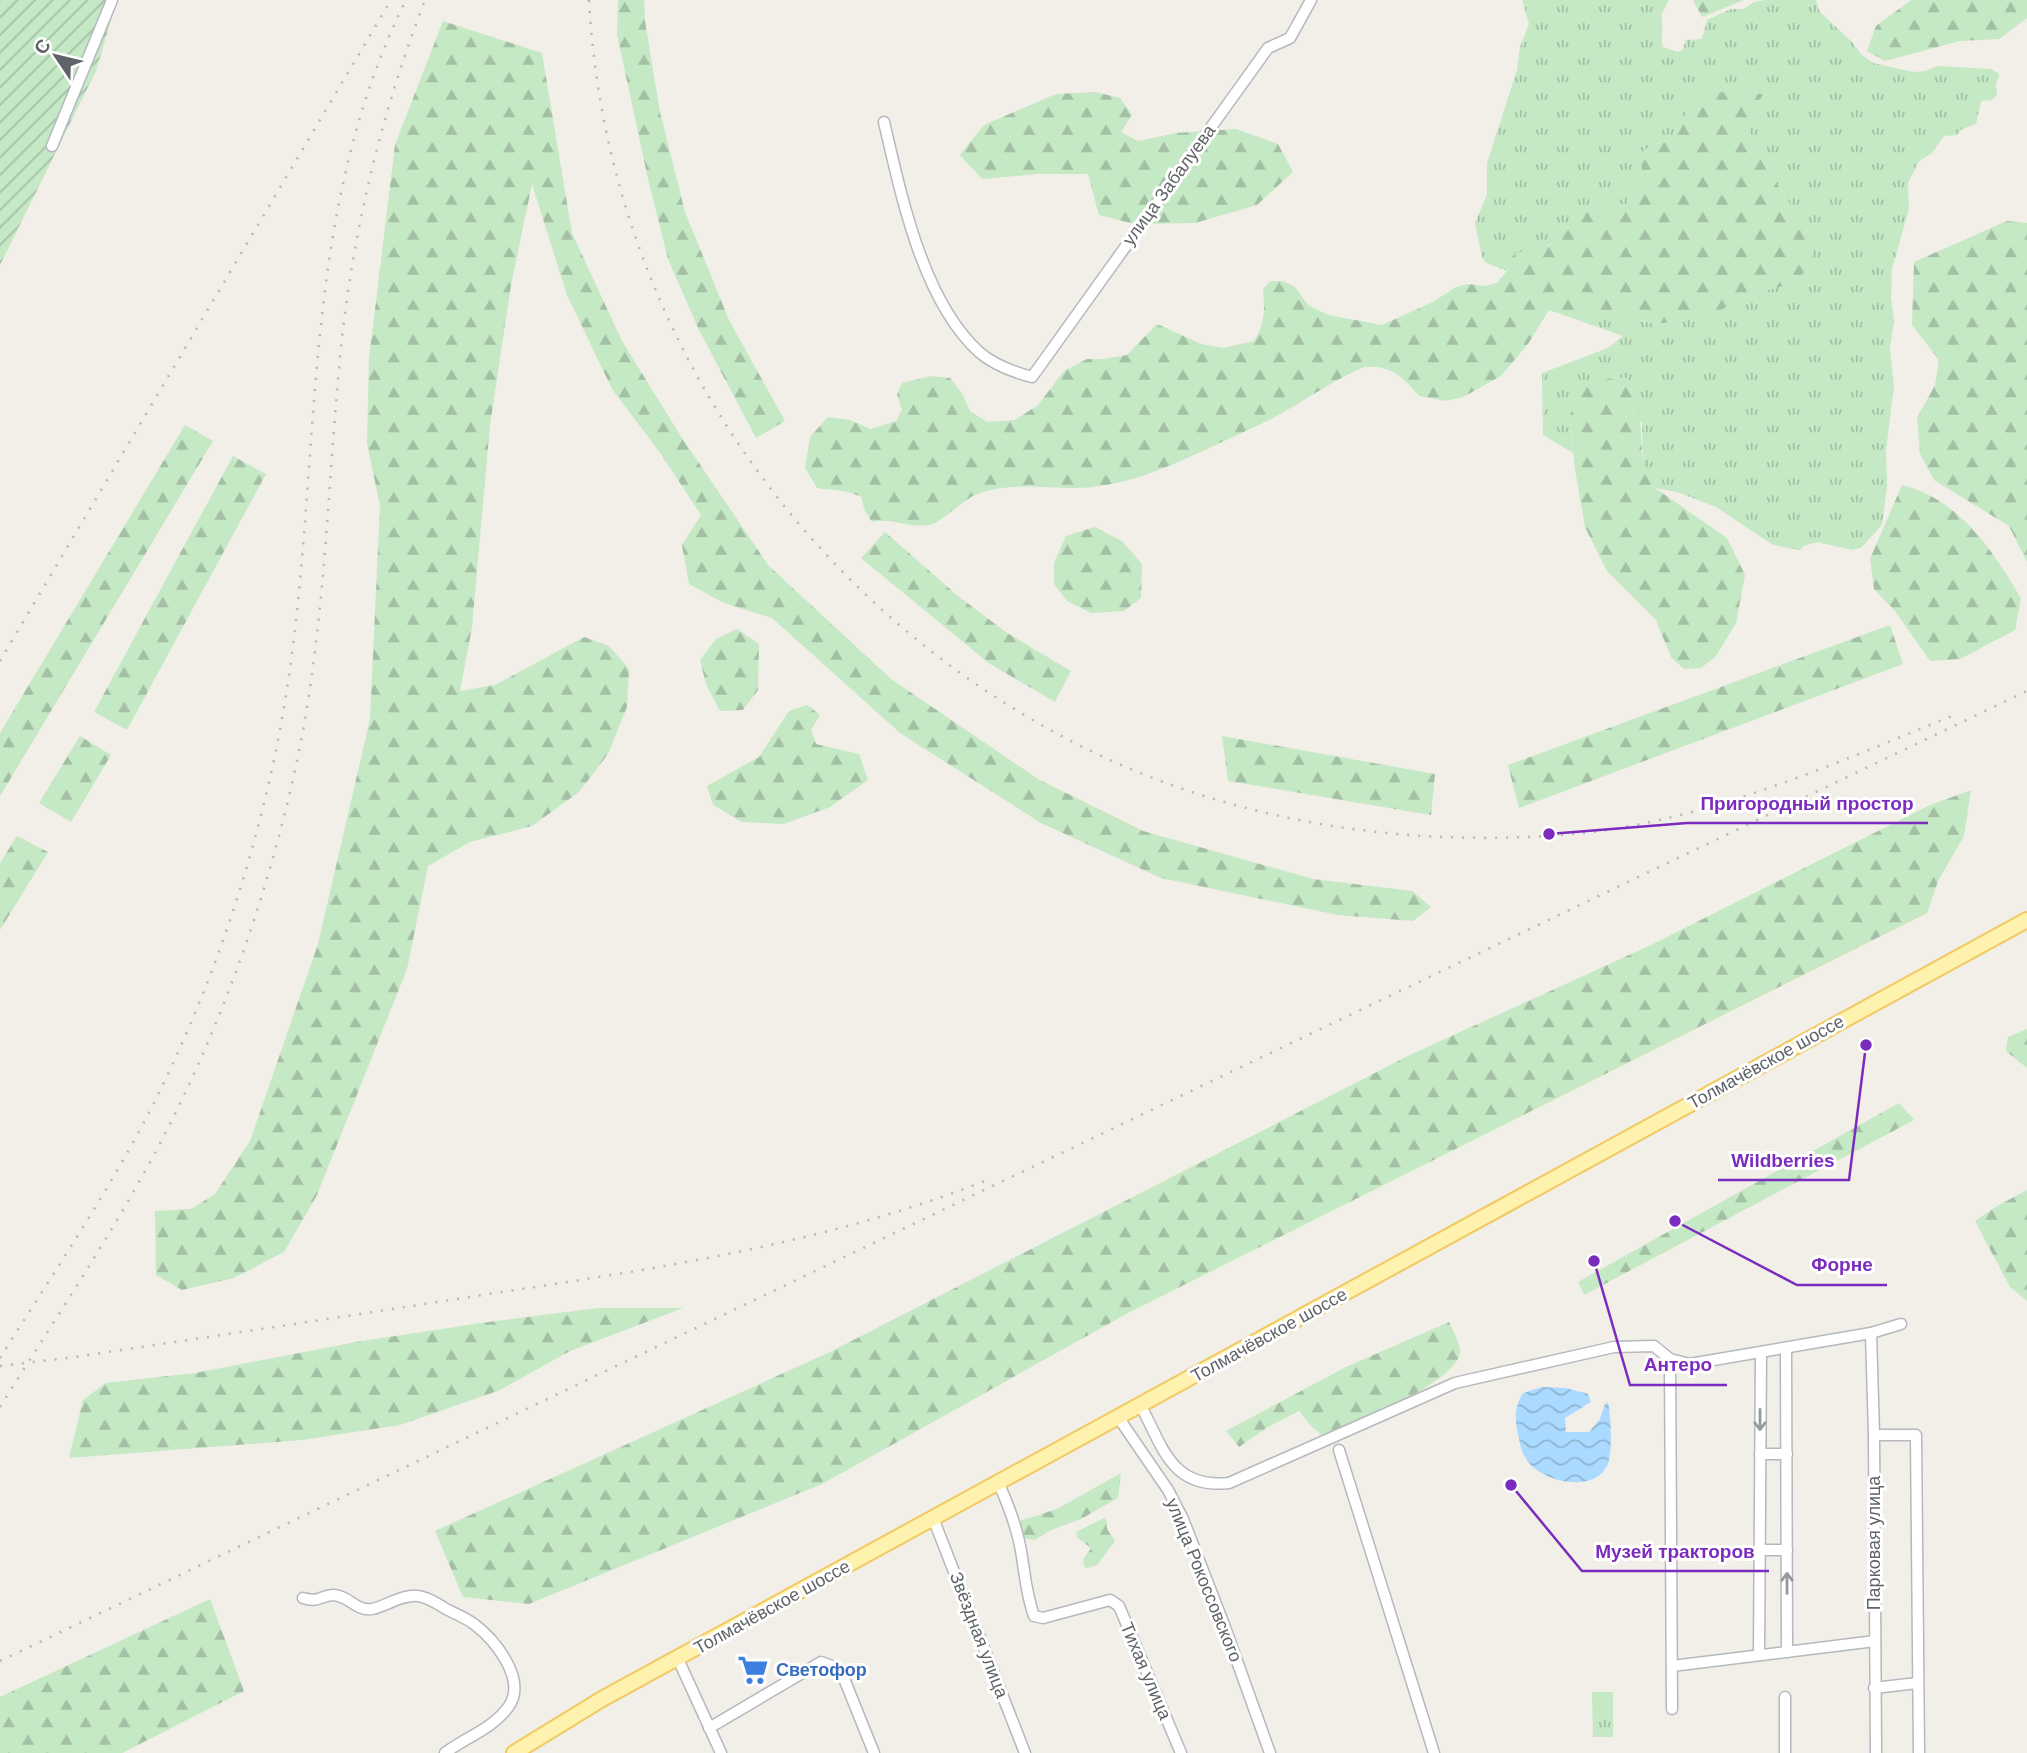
<svg xmlns="http://www.w3.org/2000/svg" width="2027" height="1753" viewBox="0 0 2027 1753" font-family="Helvetica,sans-serif">
<defs>
<pattern id="grass-tufts" width="24" height="20" patternUnits="userSpaceOnUse" patternTransform="scale(1.75)"><rect width="24" height="20" fill="#c5e8c5"/><path d="M3 7l-1-3M5 7V3M7 7l1-3M15 17l-1-3M17 17v-4M19 17l1-3" fill="none" stroke="#a3c0a4"/></pattern>
<pattern id="forest-firs" width="22" height="20" patternUnits="userSpaceOnUse" patternTransform="scale(1.75)"><rect width="22" height="20" fill="#c5e8c5"/><path d="M5 1l3.5 6h-7zM16 11l3.5 6h-7z" fill="#a3c0a4"/></pattern>
<pattern id="garden-furrows" width="10" height="10" patternUnits="userSpaceOnUse" patternTransform="scale(1.75)"><rect width="10" height="10" fill="#c5e8c5"/><path d="M-1 1l2-2M0 10L10 0M9 11l2-2" fill="none" stroke="#a3c0a4"/></pattern>
<pattern id="water-waves" width="16" height="10" patternUnits="userSpaceOnUse" patternTransform="scale(1.75)"><rect width="16" height="10" fill="#aadaff"/><path d="M0 5q4-4 8 0t8 0" fill="none" stroke="#8eb4d2"/></pattern>
</defs>
<rect width="100%" height="100%" fill="#f1efe8"/>
<g fill="url(#grass-tufts)">
<path d="M1522 0H1669L1661 15C1664 26 1660 36 1663 47L1678 52 1682 50 1686 40 1702 39 1707 20 1731 9H1744L1754 2 1766 0H1816L1820 12 1852 42 1861 54 1873 63 1913 72 1926 71 1937 66 1991 69 1999 74V77L1996 84 1997 95 1992 100 1981 101 1976 124 1962 129 1957 135 1944 136 1931 154 1919 161 1908 183 1909 209 1892 269 1891 297 1894 320 1890 349 1894 386 1886 450 1887 486 1882 525 1861 548 1852 550 1817 542 1803 546 1800 550 1773 545 1716 507 1677 492 1655 488 1643 466 1642 422 1570 417 1573 453 1543 435 1542 373 1608 348 1623 336 1549 310H1593L1656 324 1708 317 1750 294 1792 284 1809 233 1749 141 1752 116 1763 94 1722 92 1692 104 1669 141 1651 145 1642 168 1641 191 1626 204 1590 207C1578 220 1564 239 1547 246 1534 251 1521 255 1509 261L1507 271 1486 263 1482 257 1475 223 1487 195V163L1517 70 1520 47 1529 24Z"/>
<path d="M1592 1692H1613V1737H1593Z"/>
</g>
<g fill="url(#forest-firs)">
<path d="M618 0H644L645 21 660 112 685 212 729 320 785 421 756 438 699 330 668 259 648 179 617 34Z"/>
<path d="M1693 0H1744L1702 17Z"/>
<path d="M1911 0H2027V18L1999 39 1960 41 1885 61 1867 51 1876 26Z"/>
<path d="M443 21 542 53 572 233 622 341 680 435 768 565 891 679 1038 779 1143 831 1313 879 1412 891 1431 907 1413 921 1338 915 1161 878 1041 823 900 733 772 618 724 603 689 584 682 545 701 515 661 454 612 389 567 295 532 184 511 285 490 425 472 627 460 691 495 685 584 637 609 646 629 669 627 707 608 754 579 792 532 826 470 842 428 866 407 969 317 1195 284 1252 234 1278 182 1290 156 1275 155 1211 191 1209 215 1194 250 1141 318 944 370 719 380 506 367 443 369 359 395 145Z"/>
<path d="M1095 92 1120 98 1132 115 1121 132 1138 141 1176 133 1236 129 1278 144 1293 172 1257 205 1195 223 1134 224 1099 215 1088 174H1037L982 179 960 155 984 125 1056 94Z"/>
<path d="M1722 92 1763 94 1752 116 1749 141 1809 233 1814 263 1792 284 1750 294 1708 317 1656 324 1593 310H1549L1528 344 1501 376 1463 397 1445 401 1419 396C1404 378 1391 365 1366 367 1353 368 1291 409 1273 418 1251 429 1228 439 1205 450 1164 469 1120 488 1073 488 1043 488 1012 483 983 492 963 497 943 523 929 525 906 528 892 517 872 522L865 511 861 497C846 489 834 491 817 488L805 468 810 437 828 417 850 420 871 429 896 421 902 410 897 394 902 383 931 376 950 378 962 393 970 411 987 422 1015 420 1038 405 1064 371 1087 359H1103L1127 355 1157 324 1201 344 1223 348 1254 341C1265 324 1265 310 1263 289L1270 281H1283L1295 287 1308 305 1328 315 1382 325 1433 302 1456 287 1467 284 1485 286 1497 283 1507 271 1509 261 1515 253 1549 246 1573 226 1590 207 1626 204 1641 191 1642 168 1638 155 1651 145 1669 141 1692 104 1703 94Z"/>
<path d="M2007 221 2027 223V562L2009 526 1934 480 1920 454 1917 418 1935 385 1939 360 1912 325 1914 262Z"/>
<path d="M1625 377 1638 390 1643 465 1655 488 1727 538 1745 575 1736 623 1716 656 1701 668 1684 669 1671 657 1656 620 1607 571 1585 527 1575 469 1570 417 1578 391 1607 379Z"/>
<path d="M185 425 213 441 0 796V733Z"/>
<path d="M233 456 266 474 127 730 94 712Z"/>
<path d="M1902 485C1959 499 1993 551 2021 598L2015 630 1960 659 1930 661 1895 611 1874 589 1870 559Z"/>
<path d="M1095 527 1122 541 1142 564 1141 598 1124 611 1091 613 1067 601 1054 584V563L1066 536Z"/>
<path d="M885 532 958 596 1007 633 1071 671 1055 702 990 664 861 558Z"/>
<path d="M1890 625 1903 664 1519 808 1508 765Z"/>
<path d="M737 629 759 644 758 690 743 710 720 711 706 684 700 660 716 639Z"/>
<path d="M807 705 820 715 811 730 816 744 859 754 868 780 830 807 784 824 742 822 713 805 707 786 759 757 789 711Z"/>
<path d="M80 736 111 755 71 822 39 803Z"/>
<path d="M1222 736 1435 774 1431 815 1228 781Z"/>
<path d="M1971 790 1964 836 1938 881 1927 913 1128 1313 822 1484 529 1604 463 1597 435 1531 830 1352 1410 1055 1651 945 1928 806Z"/>
<path d="M17 836 48 852 0 930V863Z"/>
<path d="M2027 1029V1068L2006 1051 2008 1037Z"/>
<path d="M1899 1103 1914 1120 1584 1295 1578 1282Z"/>
<path d="M2027 1190V1301L2010 1287 1975 1221 1997 1206Z"/>
<path d="M598 1308H683L570 1351 500 1390 400 1425 302 1440 69 1458 83 1400 106 1383 195 1373 356 1342 481 1323Z"/>
<path d="M1449 1322C1453 1330 1460 1343 1460 1352 1458 1382 1351 1425 1324 1437L1310 1425 1299 1411 1268 1427 1239 1447 1226 1431 1346 1367Z"/>
<path d="M1121 1473 1118 1498 1081 1519 1051 1530 1035 1540 1015 1536 1014 1523 1057 1509Z"/>
<path d="M1104 1518 1107 1521V1529L1115 1541 1097 1565 1087 1568 1084 1566 1083 1560 1091 1548 1078 1538 1076 1532Z"/>
<path d="M210 1599 244 1691 122 1753H0V1697Z"/>
</g>
<path fill="url(#garden-furrows)" d="M0 0H117L96 71 0 265Z"/>
<path fill="url(#water-waves)" d="M1542 1387 1566 1388 1588 1394 1591 1402 1565 1418 1566 1432H1589L1600 1419 1605 1404 1608 1402C1611 1416 1613 1453 1607 1466 1593 1493 1546 1482 1530 1464 1522 1455 1520 1445 1518 1434 1514 1417 1515 1407 1523 1393Z"/>
<g fill="none" stroke-linecap="round" stroke-linejoin="round">
<g stroke="#b5b8bc" stroke-width="13">
<g id="street">
<path d="M884 122C901 194 922 300 979 352 994 365 1013 372 1032 377L1268 48 1290 38 1311 0"/>
<path d="M52 146 112 0"/>
<path d="M1871 1333 1874 1435 1876 1753"/>
<path d="M1786 1348 1787 1652"/>
<path d="M1670 1359 1672 1709"/>
<path d="M1141 1406C1163 1448 1172 1489 1229 1483L1455 1383 1614 1347 1654 1346 1670 1359 1690 1364 1871 1333 1901 1324"/>
<path d="M1118 1417 1168 1490 1183 1519 1223 1622 1270 1753"/>
<path d="M1874 1435H1916L1919 1753"/>
<path d="M1339 1450 1434 1753"/>
<path d="M1760 1454H1787"/>
<path d="M998 1482C1008 1504 1017 1527 1021 1551 1025 1574 1026 1594 1034 1616L1043 1618 1110 1600 1119 1606 1181 1753"/>
<path d="M933 1518 1025 1753"/>
<path d="M1759 1550H1787"/>
<path d="M303 1598C319 1603 319 1596 333 1595 348 1595 357 1612 372 1609 386 1606 403 1594 418 1596 428 1597 438 1604 446 1609 456 1614 466 1618 474 1624 495 1640 527 1679 509 1706 493 1729 466 1737 445 1753"/>
<path d="M1759 1655 1761 1352"/>
<path d="M678 1659 721 1753"/>
<path d="M1672 1666 1875 1641"/>
<path d="M1874 1688 1917 1683"/>
<path d="M1785 1697V1753"/>
<path d="M709 1728 821 1662 832 1666 843 1676 874 1753"/>
</g>
</g>
<g stroke="#f2c960" stroke-width="18">
<path id="primary" d="M514 1753 602 1699 2027 920"/>
</g>
<use href="#street" stroke="#fff" stroke-width="10"/>
<use href="#primary" stroke="#fff2af" stroke-width="14"/>
<g stroke="#b6b7b8" stroke-width="2.5" stroke-dasharray="2 9" stroke-linecap="butt">
<path d="M589 0C606 314 793 597 1071 741 1224 821 1403 849 1573 834 1704 822 1831 765 1952 716"/>
<path d="M0 661 391 0"/>
<path d="M0 1358C52 1275 108 1193 153 1105 216 979 262 840 285 701 324 465 296 221 406 0"/>
<path d="M0 1366 75 1357C215 1336 355 1315 495 1293 661 1268 827 1243 985 1181"/>
<path d="M0 1407C58 1314 120 1223 170 1124 231 1002 276 870 302 736 326 608 328 477 341 348 353 230 382 111 425 0"/>
<path d="M0 1661 2027 691"/>
</g>
</g>
<defs><path id="oneway-shaft" d="M-6 0H5M1.5-3L5.5 0L1.5 3" fill="none" stroke-width="1.6" stroke-linecap="round" stroke-linejoin="round" transform="scale(1.75)"/></defs>
<g stroke="#979a9d">
<use href="#oneway-shaft" transform="translate(1760 1420) rotate(90)"/>
<use href="#oneway-shaft" transform="translate(1787 1583) rotate(-90)"/>
</g>
<defs>
<g id="supermarket-bare" transform="scale(2.415)"><path d="M-6-5.5h2.5l.6 2H6L4.5 2H-2.5L-4.4-4H-6ZM-1.5 3.2a1.3 1.3 0 1 0 .1 0ZM3 3.2a1.3 1.3 0 1 0 .1 0Z" fill="#3f7fe0" stroke="#fff" stroke-width="2.5" paint-order="stroke"/></g>
</defs>
<g fill-rule="evenodd">
<use href="#supermarket-bare" x="753" y="1670"/>
</g>
<g text-anchor="middle" dominant-baseline="central" stroke-width="6" stroke-linejoin="round" paint-order="stroke">
<g font-size="18" fill="#5f6368" stroke="#fff">
<text transform="translate(1169 185) rotate(-54)">улица Забалуева</text>
<text transform="translate(1766 1062) rotate(-29)">Толмачёвское шоссе</text>
<text transform="translate(1269 1335) rotate(-29)">Толмачёвское шоссе</text>
<text transform="translate(1874 1543) rotate(-90)">Парковая улица</text>
<text transform="translate(1204 1580) rotate(68)">улица Рокоссовского</text>
<text transform="translate(772 1607) rotate(-29)">Толмачёвское шоссе</text>
<text transform="translate(979 1635) rotate(69)">Звёздная улица</text>
<text transform="translate(1146 1671) rotate(67)">Тихая улица</text>
</g>
<g font-size="18" font-weight="bold" fill="#366cbe" stroke="#fff" text-anchor="start">
<text x="776" y="1670">Светофор</text>
</g>
</g>
<path fill="none" stroke="#7b2cbf" stroke-width="2.5" d="M1549 834L1687 823H1928M1866 1045L1849 1180H1718M1675 1221L1797 1285H1887M1594 1261L1630 1385H1727M1511 1485L1582 1571H1769"/>
<g fill="#7b2cbf" stroke="#fff" stroke-width="2.5">
<circle cx="1549" cy="834" r="7"/>
<circle cx="1866" cy="1045" r="7"/>
<circle cx="1675" cy="1221" r="7"/>
<circle cx="1594" cy="1261" r="7"/>
<circle cx="1511" cy="1485" r="7"/>
</g>
<g font-size="19" text-anchor="middle" font-weight="bold" fill="#7b2cbf" stroke="#fff" stroke-width="6" stroke-linejoin="round" paint-order="stroke">
<text x="1807" y="810">Пригородный простор</text>
<text x="1783" y="1167">Wildberries</text>
<text x="1842" y="1271">Форне</text>
<text x="1678" y="1371">Антеро</text>
<text x="1675" y="1558">Музей тракторов</text>
</g>
<g transform="translate(56 56) rotate(305)" stroke="#ffffff" stroke-width="5" paint-order="stroke">
<path d="M0-5L12 26L0 18L-12 26Z" fill="#5f6368"/>
<text y="-10" font-size="19" font-weight="bold" text-anchor="middle" fill="#5f6368">С</text>
</g>
</svg>
